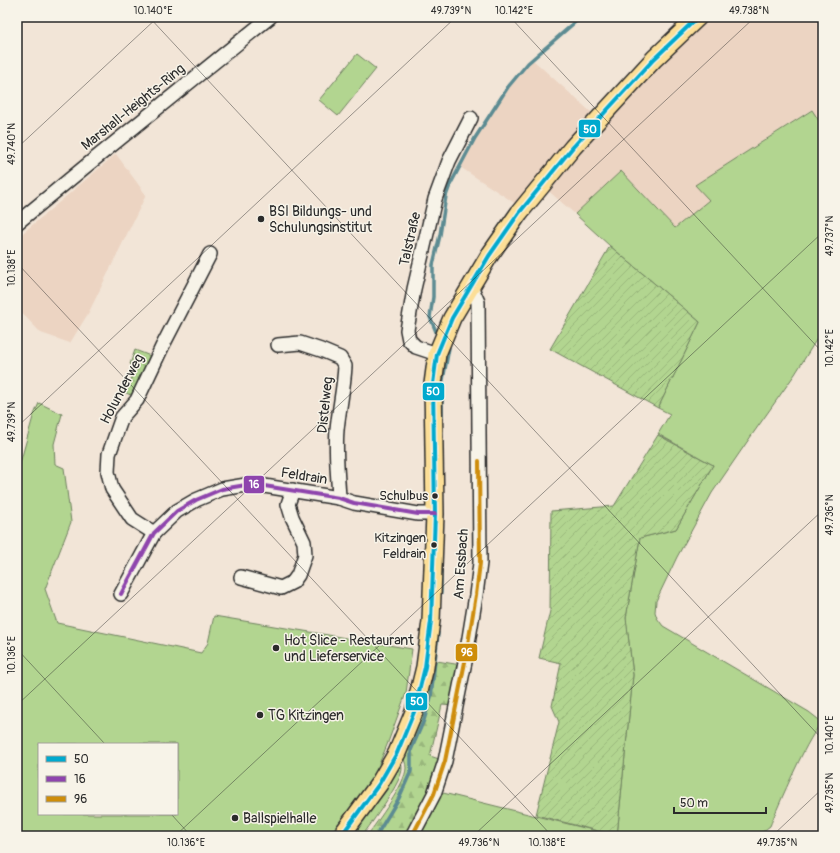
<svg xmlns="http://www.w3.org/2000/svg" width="840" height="853" viewBox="0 0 840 853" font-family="Pangolin,sans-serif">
<defs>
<pattern id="forest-firs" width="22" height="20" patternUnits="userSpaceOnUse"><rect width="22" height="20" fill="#b2d590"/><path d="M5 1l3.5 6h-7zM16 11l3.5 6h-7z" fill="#99b77c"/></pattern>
<pattern id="park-dots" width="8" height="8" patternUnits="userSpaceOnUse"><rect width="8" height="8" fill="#b2d590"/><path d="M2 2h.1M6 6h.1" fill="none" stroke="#99b77c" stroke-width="1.8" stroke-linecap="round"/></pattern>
<pattern id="garden-furrows" width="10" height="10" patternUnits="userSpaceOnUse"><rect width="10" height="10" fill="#b2d590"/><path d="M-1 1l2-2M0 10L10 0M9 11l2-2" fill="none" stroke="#99b77c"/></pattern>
</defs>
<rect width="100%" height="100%" fill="#f2e5d7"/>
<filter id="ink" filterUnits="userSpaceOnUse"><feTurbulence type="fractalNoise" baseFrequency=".025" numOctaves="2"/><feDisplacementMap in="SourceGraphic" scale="8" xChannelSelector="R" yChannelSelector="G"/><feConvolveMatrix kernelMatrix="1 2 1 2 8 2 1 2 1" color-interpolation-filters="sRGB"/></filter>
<g filter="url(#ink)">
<g fill="#ecd4c2">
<path d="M708 17H823V127L811 110 696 185 710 200 675 228 621 171 575 214 537 181 516 204 460 167 476 138 493 111 509 88 533 60 603 123 659 63Z"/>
<path d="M116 154 146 195 89 312 70 343 41 333 20 311 17 305V238Z"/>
</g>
<g fill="#b2d590" stroke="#6e805e" fill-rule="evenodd">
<path d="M357 54 376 69 338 116 319 100Z"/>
<path d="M812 110 823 127V329L795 374 747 442 712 493 677 557 656 601 655 612 657 618 663 626 809 712 823 723C812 726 776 811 770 826L761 833 762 836H431L419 832 439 792 617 836 633 675 626 618 640 538 676 529 713 465 658 434 670 414 658 408 700 322 610 246 575 214 621 171 675 228 709 200 695 185Z"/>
<path d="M39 403 62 414 54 444 55 464 64 468 71 522 45 589 57 623 201 653 208 643 214 616 412 649 406 693 387 745 379 764 382 767 337 836H17V474L33 417ZM39 744H177V814H39Z"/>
<path d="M397 760C400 762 402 764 402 768 403 780 371 824 362 836H345Z"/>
</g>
<path fill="url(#forest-firs)" stroke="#6e805e" d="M431 660 461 665 453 706 442 705 430 756 442 760 409 836H367C377 822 406 783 406 768 406 763 404 759 401 754Z"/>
<path fill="url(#park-dots)" stroke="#6e805e" d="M135 350 153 357 135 397 124 392 136 369 130 364Z"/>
<g fill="url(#garden-furrows)" stroke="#6e805e">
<path d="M610 246 700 322 658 408 550 349Z"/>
<path d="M658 435 713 465 676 529 640 538 626 618 633 675 617 836 536 815 559 722 552 706 561 663 539 658 550 611 551 511 614 506Z"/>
</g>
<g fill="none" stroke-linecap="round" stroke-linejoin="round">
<g stroke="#5b8b92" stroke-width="3.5">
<path d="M437 334 430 317 433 297V265L440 235 446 196 450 185 475 138 508 87 528 63 581 17"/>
<path d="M442 419V385L449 348 448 346"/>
<path d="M441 593V569"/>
<path d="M376 836 399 798 411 771V750L424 720 431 697 438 633"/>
</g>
<g stroke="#2b2b2b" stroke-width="16">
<g id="minor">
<path d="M17 223 86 166 270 17"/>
<path d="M278 345 300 343 321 350 340 358 345 366C344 387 339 409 337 430 335 453 338 476 339 498"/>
<path d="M437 354 416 347 409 340 407 330 414 289 435 199 449 161 471 118"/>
<path d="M154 533 132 519 112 489 108 472 109 454 122 417 137 400 162 347 210 254"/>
<path d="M241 577 281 588 293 582 298 575 305 555 304 542 292 517 288 504 293 490"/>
<path d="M121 594 154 533 177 511 196 500 222 489 252 484 339 498 354 503 418 514H435"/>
<path d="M412 836 434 794 445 761 465 662 476 595 480 563 478 302 471 286"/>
</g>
</g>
<g stroke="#2b2b2b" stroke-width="20">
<path id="major" d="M341 836 379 784 397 753 414 712 425 667 431 621 435 514 433 384 437 354 452 318 489 256 519 213 573 147 654 59 698 17"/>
</g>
<use href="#minor" stroke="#f7f3e8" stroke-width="13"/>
<use href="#major" stroke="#fcde96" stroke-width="17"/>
<g stroke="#f7f3e8" stroke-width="7">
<path id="bus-1" d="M341 836 379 784 397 753 414 712 425 667 431 621 435 514 433 384 437 354 452 318 489 256 519 213 573 147 654 59 698 17"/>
</g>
<g stroke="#f7f3e8" stroke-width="7">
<path id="bus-2" d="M121 594 154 533 177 511 196 500 222 489 252 484 339 498 354 503 418 514H435"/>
</g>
<g stroke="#f7f3e8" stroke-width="7">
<path id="bus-3" d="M412 836 434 794 445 761 465 662 476 595 480 563 479 461"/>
</g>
<use href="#bus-1" stroke="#00a9ce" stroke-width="4"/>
<use href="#bus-2" stroke="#8e44ad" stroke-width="4"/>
<use href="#bus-3" stroke="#ce8d09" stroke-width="4"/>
</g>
</g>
<path fill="none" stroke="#2b2b2b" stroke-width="1" stroke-opacity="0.45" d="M149 17 823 740M510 17 823 353M17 148 158 17M17 263 552 836M17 427 456 17M17 649 105 744M17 705 755 17M171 814 191 836M175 836 823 232M473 836 823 510M772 836 823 788"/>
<g fill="#2b2b2b" stroke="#f7f3e8" stroke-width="1.5">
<circle cx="261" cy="219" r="4"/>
<circle cx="435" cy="496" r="3.5"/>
<circle cx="434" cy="545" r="3.5"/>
<circle cx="276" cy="648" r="4"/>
<circle cx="260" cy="715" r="4"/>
<circle cx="235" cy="818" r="4"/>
</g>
<g text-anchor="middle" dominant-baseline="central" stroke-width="3" stroke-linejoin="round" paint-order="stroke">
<g font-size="13" fill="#2b2b2b" stroke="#f7f3e8" text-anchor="end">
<text x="428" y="496">Schulbus</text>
<text x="426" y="538">Kitzingen<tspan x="426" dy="16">Feldrain</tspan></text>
</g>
<g font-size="14" fill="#2b2b2b" stroke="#f7f3e8">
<text transform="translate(133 107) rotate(-39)">Marshall-Heights-Ring</text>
<text transform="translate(410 239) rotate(-77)">Talstraße</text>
<text transform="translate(122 389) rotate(-62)">Holunderweg</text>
<text transform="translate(325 405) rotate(-84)">Distelweg</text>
<text transform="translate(304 476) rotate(9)">Feldrain</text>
<text transform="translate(461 564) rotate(-86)">Am Essbach</text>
</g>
<g font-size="14" fill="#2b2b2b" stroke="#f7f3e8" text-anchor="start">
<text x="269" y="211">BSI Bildungs- und<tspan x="269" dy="16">Schulungsinstitut</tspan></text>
<text x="284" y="640">Hot Slice - Restaurant<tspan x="284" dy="16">und Lieferservice</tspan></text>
<text x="268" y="715">TG Kitzingen</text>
<text x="243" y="818">Ballspielhalle</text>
</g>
</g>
<g stroke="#f7f3e8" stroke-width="1.5">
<rect x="578" y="119" width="23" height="19" rx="4" fill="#00a9ce"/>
<rect x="422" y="382" width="23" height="19" rx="4" fill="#00a9ce"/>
<rect x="243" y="475" width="22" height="19" rx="4" fill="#8e44ad"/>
<rect x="455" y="643" width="23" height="19" rx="4" fill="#ce8d09"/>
<rect x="405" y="692" width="23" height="19" rx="4" fill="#00a9ce"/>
</g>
<g font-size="11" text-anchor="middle" font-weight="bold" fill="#fff">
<text x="590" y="133">50</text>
<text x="433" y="395">50</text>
<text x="254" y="488">16</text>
<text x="467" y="656">96</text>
<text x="417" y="705">50</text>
</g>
<rect width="840" height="853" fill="none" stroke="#f7f3e8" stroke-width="44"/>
<rect x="38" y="743" width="140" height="72" fill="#f7f3e8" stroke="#a5a39c"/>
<rect x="46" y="756" width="20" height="6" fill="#00a9ce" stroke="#a5a39c"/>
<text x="74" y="763" font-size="12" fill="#2b2b2b">50</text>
<rect x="46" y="776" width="20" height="6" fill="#8e44ad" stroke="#a5a39c"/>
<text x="74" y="783" font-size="12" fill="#2b2b2b">16</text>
<rect x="46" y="796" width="20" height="6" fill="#ce8d09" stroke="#a5a39c"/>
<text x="74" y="803" font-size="12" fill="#2b2b2b">96</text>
<path d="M674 807v6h92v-6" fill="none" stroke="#2b2b2b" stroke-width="2"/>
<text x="680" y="807" font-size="12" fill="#2b2b2b" stroke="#f7f3e8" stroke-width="3" paint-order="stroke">50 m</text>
<rect x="22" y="22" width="796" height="809" fill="none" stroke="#2b2b2b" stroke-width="1.5"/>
<g font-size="10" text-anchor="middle" fill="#2b2b2b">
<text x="153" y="14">10.140°E</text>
<text x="451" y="14">49.739°N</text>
<text x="514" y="14">10.142°E</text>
<text x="749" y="14">49.738°N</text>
<text transform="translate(11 144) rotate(-90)" y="4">49.740°N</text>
<text transform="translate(829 236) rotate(-90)" y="4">49.737°N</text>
<text transform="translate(11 268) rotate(-90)" y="4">10.138°E</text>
<text transform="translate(829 348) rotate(-90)" y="4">10.142°E</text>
<text transform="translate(11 422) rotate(-90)" y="4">49.739°N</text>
<text transform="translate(829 515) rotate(-90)" y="4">49.736°N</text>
<text transform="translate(11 655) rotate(-90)" y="4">10.136°E</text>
<text transform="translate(829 735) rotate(-90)" y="4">10.140°E</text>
<text transform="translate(829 793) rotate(-90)" y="4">49.735°N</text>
<text x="186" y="846">10.136°E</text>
<text x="479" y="846">49.736°N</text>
<text x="547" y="846">10.138°E</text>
<text x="777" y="846">49.735°N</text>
</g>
</svg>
